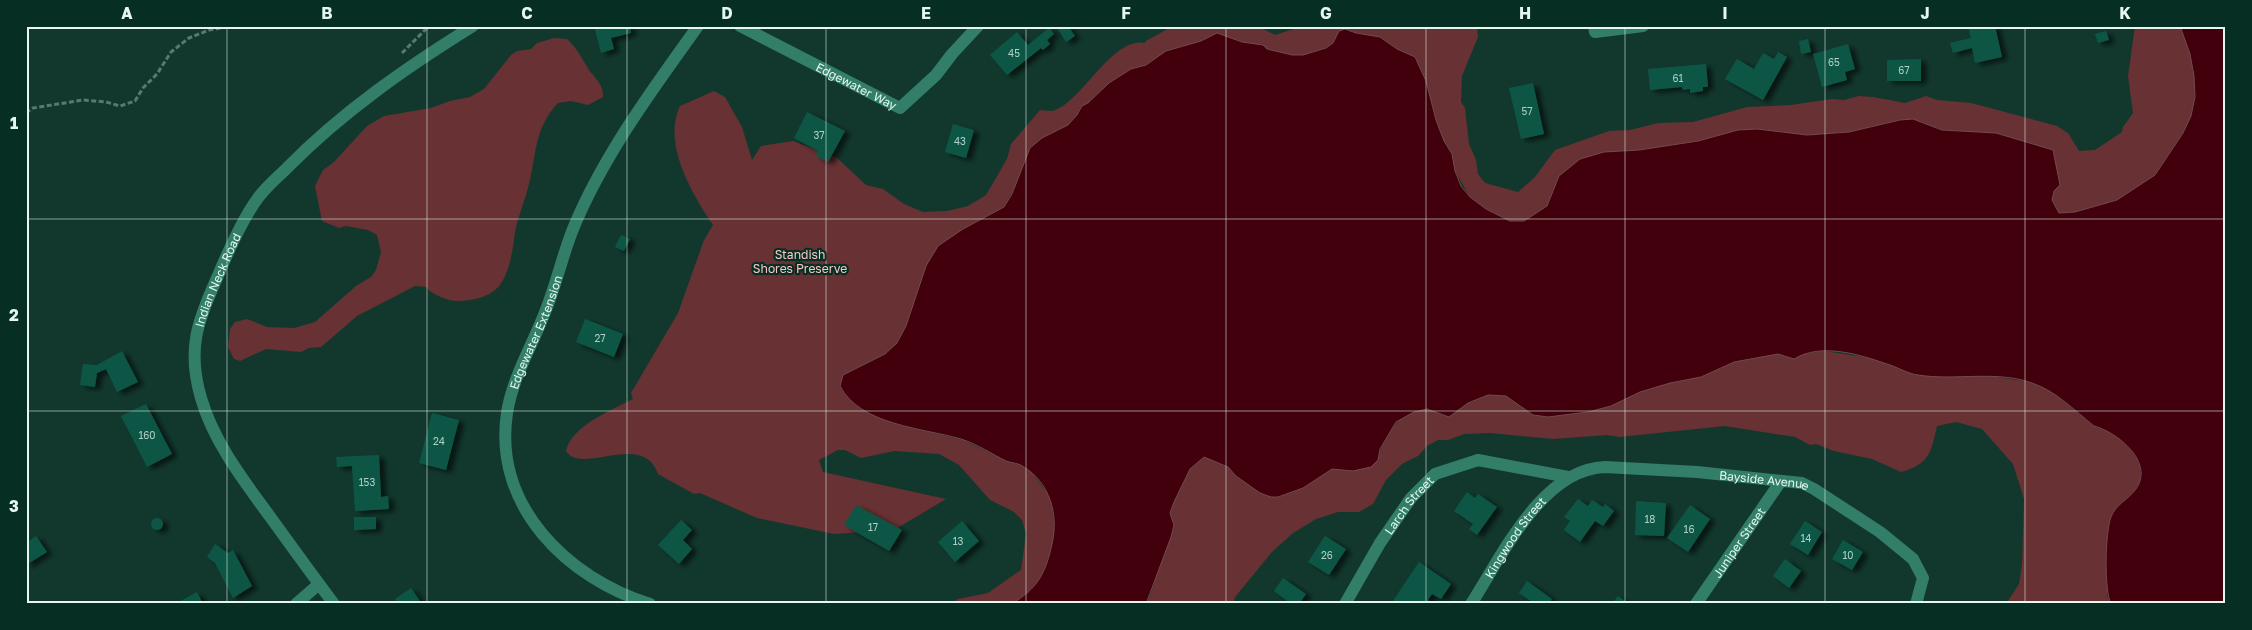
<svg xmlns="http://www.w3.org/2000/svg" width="2252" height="630" viewBox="0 0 2252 630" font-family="'Golos Text',sans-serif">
<defs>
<filter id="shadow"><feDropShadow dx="5.5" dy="3" stdDeviation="2.5" flood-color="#0009"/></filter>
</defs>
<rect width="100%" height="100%" fill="#12382d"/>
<g fill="#683133">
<path d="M1173 26H1258L1275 35 1303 26H1477L1478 37 1462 76 1461 102 1465 108 1469 144 1476 160 1478 174 1485 183 1518 192 1535 177 1555 150 1609 131 1630 130 1658 123 1693 122 1747 107 1791 105 1832 99 1844 100 1859 96 1873 97 1905 103 1926 96 1937 100 1971 103 2057 126 2068 133 2079 151 2095 150 2122 132 2123 127 2133 113 2128 76 2135 26H2180L2190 54 2194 76 2195 97 2191 116 2183 133 2155 175 2117 200 2075 212 2059 213 2052 200 2054 191 1996 133 1942 130 1913 119 1900 120 1849 132 1807 135 1757 129 1738 130 1698 141 1639 150 1604 152 1559 176 1547 206 1524 221H1510L1486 209 1470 197 1455 171 1452 154 1444 141 1436 120 1426 81 1415 57 1397 49 1380 37 1356 33 1345 29 1339 31 1333 43 1326 48 1303 55H1292L1267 49 1263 45 1242 42 1217 33 1201 41 1166 51 1146 65 1131 69 1109 83 1088 103 1082 106 1077 115 1068 125 1042 138 1004 207 963 229 938 246 906 326 897 343 886 354 843 375 896 424 963 440 1009 462 1023 465 1033 474 1051 498 1055 532 1047 565 1040 579 1026 596 1011 604H949L958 599 988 593 1021 570 1026 534 1022 520 1014 512 990 500 959 465 939 454 894 451 861 458 845 450H838L819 460 823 472 946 499 894 530 834 534 757 518 700 493 694 494 658 474C643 430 581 476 566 451 571 426 612 410 633 399L631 393 678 313 704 240 713 225C692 194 662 143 680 106L714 91 725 97 742 127 752 160 761 146 793 141 836 157 866 185 883 189 904 204 923 212 947 211 968 206 986 195 1007 159 1011 144 1040 110C1044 110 1051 112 1055 110 1082 101 1113 36 1145 43L1146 41Z"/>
<path d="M554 38 567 39C577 49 579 53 586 65 592 77 604 82 603 97L588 105 571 101 558 103C533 130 537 155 528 188 524 203 518 217 515 232 513 248 511 265 503 280 495 296 476 300 460 301 450 302 432 295 426 287L415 286 357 316 321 347 309 348 301 352 266 349 240 361 234 359 228 347 230 329 235 322 247 319 267 327 294 328 315 322 356 286 371 277 376 270 381 252 377 235 368 230 346 226 339 228 322 221 315 186 323 170 334 162 367 126 384 116 431 108 450 101 470 97 484 89 511 55 517 51 531 49 537 43Z"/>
<path d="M1824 351 2030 382 2051 391 2094 426C2117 432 2154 461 2136 489 2132 496 2122 502 2116 508L2107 596 2111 604H2006L2019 584 2022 565 2024 499 2013 464 1982 429 1956 422 1937 426C1931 452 1930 464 1901 472L1872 459 1834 451 1816 444 1810 445 1795 437 1725 426 1620 437 1607 435 1553 439 1490 433 1464 434 1448 440H1438L1427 446 1418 456 1402 464 1386 480 1373 504 1359 512H1338L1316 519 1293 533 1272 552 1235 597 1233 604H1146L1150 596 1174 525 1170 513 1174 502 1190 469 1204 457 1228 467 1236 476 1303 488 1332 469 1353 471 1378 460C1383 437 1400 409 1426 410 1433 410 1442 414 1449 417L1468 403 1488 395 1506 396 1533 415 1548 417 1588 412 1611 406 1640 392 1670 383 1701 377 1734 362 1778 354 1794 359 1802 354Z"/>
</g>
<path fill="#41000b" stroke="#724a50" d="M2180 26H2226V604H2111C2104 590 2105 533 2111 517 2116 504 2128 500 2136 489 2155 462 2117 432 2094 426 2074 410 2056 391 2032 383 1996 370 1955 381 1918 375 1909 374 1899 368 1890 365 1861 355 1822 342 1794 359L1778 354 1734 362 1701 377 1670 383 1640 392 1611 406 1588 412 1548 417 1533 415 1506 396 1488 395 1468 403 1449 417 1427 409 1414 412 1396 422 1380 449 1378 460 1371 467 1353 471 1332 469 1303 488 1278 497H1271L1260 493 1236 476 1228 467 1204 457 1190 469 1174 502 1170 513 1174 525 1171 537 1146 604H1011C1038 589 1046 572 1052 544 1059 515 1050 483 1024 467 1019 463 1012 463 1006 461 992 454 977 444 961 439 923 428 860 425 840 386L843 375 885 354 897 343 906 326 926 266 938 246 963 229 1004 207 1012 194 1030 148 1042 138 1068 125 1077 115 1082 106 1088 103 1109 83 1131 69 1146 65 1166 51 1201 41 1217 33 1242 42 1263 45 1267 49 1292 55H1303L1326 48 1333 43 1339 31 1345 29 1356 33 1380 37 1397 49 1415 57 1426 81 1436 120 1444 141 1452 154 1455 171 1461 186 1470 197 1486 209 1510 221H1524L1547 206 1559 176 1580 159 1604 152 1639 150 1698 141 1738 130 1757 129 1807 135 1849 132 1900 120 1913 119 1942 130 1996 133 2053 150 2060 185 2054 191 2052 200 2059 213 2075 212 2117 200 2155 175 2183 133 2191 116 2195 97 2194 76 2190 54Z"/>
<g fill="#105644" filter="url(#shadow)">
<path d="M594 26H630L631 33 611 38 614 49 601 53Z"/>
<path d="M1056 26H1068L1075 36 1066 42Z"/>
<path d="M1968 26H1995L2002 57 1975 63 1972 48 1953 53 1950 43 1971 38Z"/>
<path d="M1049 28 1054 34 1047 40 1050 44 1043 50 1041 48 1007 75 990 55 1017 32 1028 45Z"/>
<path d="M2106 31 2109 40 2098 43 2095 34Z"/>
<path d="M1808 39 1811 52 1801 54 1799 41Z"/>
<path d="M1848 44 1855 69 1845 72 1847 80 1822 87 1813 54Z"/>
<path d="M1778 52 1787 57 1763 100 1725 79 1737 59 1754 69 1763 53 1774 59Z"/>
<path d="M1921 59V81H1887V60Z"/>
<path d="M1706 64 1708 87H1703V91L1690 93V89L1683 90 1682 87 1650 90 1648 69Z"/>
<path d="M1533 83 1544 134 1521 139 1509 88Z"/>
<path d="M807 112 845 131 828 162 815 155 818 151 794 138Z"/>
<path d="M953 124 974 130 966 158 945 152Z"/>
<path d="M621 235 630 239 624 251 615 247Z"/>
<path d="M585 319 623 334 614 357 576 342Z"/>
<path d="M122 351 138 382 117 392 106 369 97 373 95 387 80 385 83 364 97 365Z"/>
<path d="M146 404 172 454 147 467 121 416Z"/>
<path d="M432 413 459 420 446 470 419 463Z"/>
<path d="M379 455 381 497 388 496 389 509 355 511 352 466 337 467 336 457Z"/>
<path d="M1467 492 1475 498 1478 494 1497 507 1477 535 1469 529 1473 524 1454 511Z"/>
<path d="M1578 499 1588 506 1592 500 1603 507 1605 504 1614 511 1603 526 1595 521 1580 542 1564 530 1570 521 1564 517Z"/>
<path d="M1636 501 1666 503 1664 536 1635 535Z"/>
<path d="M856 505 902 530 889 551 844 525Z"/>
<path d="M1690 505 1710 519 1688 552 1667 538Z"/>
<path d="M354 517H376V529L354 530Z"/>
<circle cx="157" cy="524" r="6"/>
<path d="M681 520 692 530 683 540 692 549 679 564 658 545Z"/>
<path d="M962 521 979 541 955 562 938 542Z"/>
<path d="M1805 521 1822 532 1808 555 1790 544Z"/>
<path d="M36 536 47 552 26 565V543Z"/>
<path d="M1325 536 1346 549 1329 575 1308 562Z"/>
<path d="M1843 540 1863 552 1852 570 1832 559Z"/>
<path d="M215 544 228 553 233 550 252 586 233 598 215 563 207 557Z"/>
<path d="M1785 559 1801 571 1789 588 1773 576Z"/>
<path d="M1419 562 1451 584 1441 599 1432 594 1428 600 1431 602 1430 604H1391Z"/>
<path d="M1283 578 1306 594 1299 604H1291L1274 591Z"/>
<path d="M1527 581 1552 599 1549 604H1531L1532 602 1519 593Z"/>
<path d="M411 588 422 604H398L395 599Z"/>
<path d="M197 592 203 604H175Z"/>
<path d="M1618 596 1629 604H1612Z"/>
</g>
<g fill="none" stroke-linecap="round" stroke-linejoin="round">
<g stroke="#597970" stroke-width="3" stroke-dasharray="5 2.5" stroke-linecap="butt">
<path d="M402 53 429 26"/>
<path d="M26 113 33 108 83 100 106 102 120 106 135 101 143 88 157 74 171 52 189 38 209 30 234 26"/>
</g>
<g stroke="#337e68" stroke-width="12">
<path id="s1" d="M740 26 900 108 936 75 952 54 978 26"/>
<path d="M1594 26 1595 32 1643 26"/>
<path d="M296 604 319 584"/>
<path id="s2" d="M334 604C313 576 292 547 271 518 244 481 214 443 201 398 187 350 197 322 217 278 227 254 243 218 258 198 266 187 278 177 287 168 342 112 407 67 473 26"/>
<path id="s3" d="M650 604C567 578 493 506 507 413 513 375 534 343 547 307 557 281 563 254 573 229 603 156 652 90 698 26"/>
<path id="s4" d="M1345 604 1380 543 1411 498 1435 474 1478 460 1568 477"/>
<path id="s5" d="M1471 604C1502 556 1542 469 1605 467L1697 472 1802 483 1814 489 1880 532 1913 559 1923 578 1916 604"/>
<path id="s6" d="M1696 604 1781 481"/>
</g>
</g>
<path fill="none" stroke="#e4f8f1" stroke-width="1" stroke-opacity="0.55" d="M227 26V604M427 26V604M627 26V604M826 26V604M1026 26V604M1226 26V604M1426 26V604M1625 26V604M1825 26V604M2025 26V604M26 219H2226M26 411H2226"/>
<g text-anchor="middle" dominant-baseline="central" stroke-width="4.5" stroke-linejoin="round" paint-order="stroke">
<g font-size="10" fill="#afd0c6">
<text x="1014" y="53">45</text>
<text x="1834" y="62">65</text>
<text x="1904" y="70">67</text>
<text x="1678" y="78">61</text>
<text x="1527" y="111">57</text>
<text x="819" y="135">37</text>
<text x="960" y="141">43</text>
<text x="600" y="338">27</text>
<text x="147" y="435">160</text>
<text x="439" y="441">24</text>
<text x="367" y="482">153</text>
<text x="1650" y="519">18</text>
<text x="873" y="527">17</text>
<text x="1689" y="529">16</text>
<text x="1806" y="538">14</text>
<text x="958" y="541">13</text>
<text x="1327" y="555">26</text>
<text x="1848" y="555">10</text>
</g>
<g font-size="12" fill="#e4f8f1" stroke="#062e23">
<text stroke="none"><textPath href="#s1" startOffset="131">Edgewater Way</textPath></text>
<text stroke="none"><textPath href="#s2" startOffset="369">Indian Neck Road</textPath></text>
<text stroke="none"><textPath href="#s3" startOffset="346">Edgewater Extension</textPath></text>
<text stroke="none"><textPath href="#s5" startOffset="359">Bayside Avenue</textPath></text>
<text stroke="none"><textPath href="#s4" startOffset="118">Larch Street</textPath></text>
<text stroke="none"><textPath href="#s5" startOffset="80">Kingwood Street</textPath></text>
<text stroke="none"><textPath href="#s6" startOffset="75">Juniper Street</textPath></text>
</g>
<g font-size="12" fill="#fbc6c5" stroke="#062e23">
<text x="800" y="254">Standish<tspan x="800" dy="14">Shores Preserve</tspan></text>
</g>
</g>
<rect width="2252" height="630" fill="none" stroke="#062e23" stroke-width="55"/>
<rect x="28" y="28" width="2196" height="574" fill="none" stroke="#e4f8f1" stroke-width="2"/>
<g font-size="16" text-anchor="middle" font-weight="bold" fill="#e4f8f1">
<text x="127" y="19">A</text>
<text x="327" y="19">B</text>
<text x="527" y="19">C</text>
<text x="727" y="19">D</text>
<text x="926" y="19">E</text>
<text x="1126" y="19">F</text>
<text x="1326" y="19">G</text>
<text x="1525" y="19">H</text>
<text x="1725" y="19">I</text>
<text x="1925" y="19">J</text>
<text x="2125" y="19">K</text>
<text x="14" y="129">1</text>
<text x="14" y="321">2</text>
<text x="14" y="512">3</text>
</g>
</svg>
